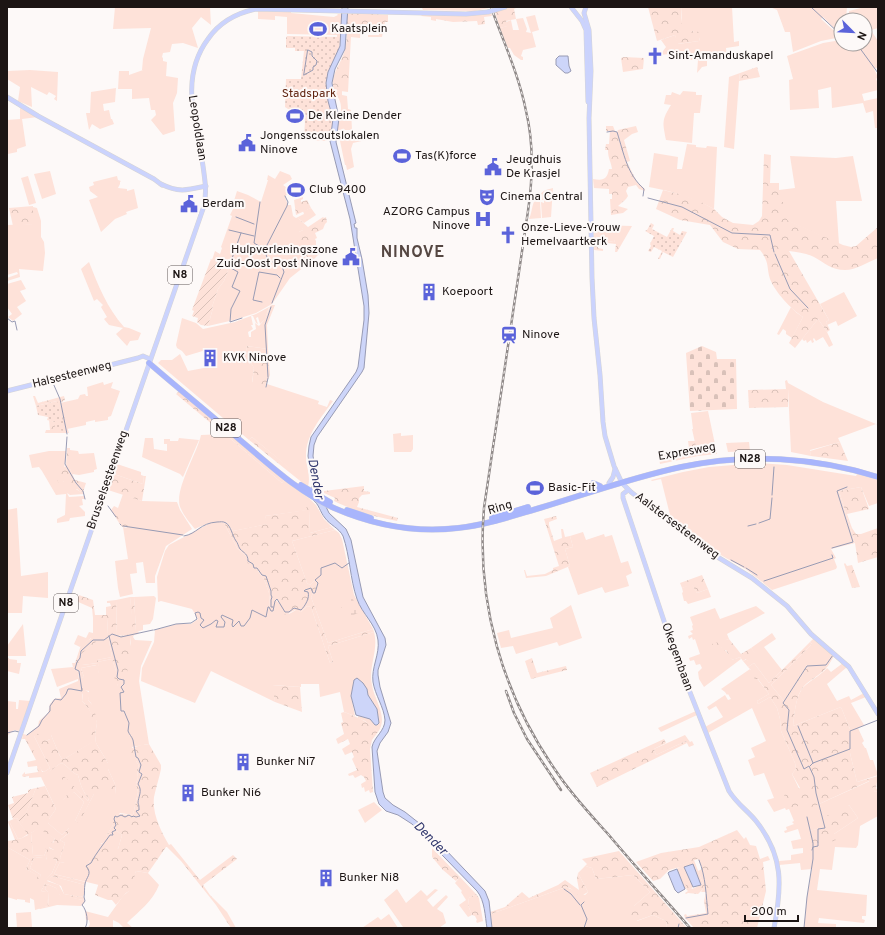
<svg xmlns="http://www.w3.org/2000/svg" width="885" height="935" viewBox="0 0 885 935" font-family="Overpass,sans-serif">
<defs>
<pattern id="forest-crowns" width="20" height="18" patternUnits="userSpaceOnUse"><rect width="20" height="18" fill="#fee2d9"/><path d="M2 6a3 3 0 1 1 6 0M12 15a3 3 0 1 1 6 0" fill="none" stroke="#d9c1b9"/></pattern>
<pattern id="wetland-marsh" width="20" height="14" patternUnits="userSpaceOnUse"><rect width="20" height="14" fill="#fee2d9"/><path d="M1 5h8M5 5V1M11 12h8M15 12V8" fill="none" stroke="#d9c1b9"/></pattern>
<pattern id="cemetery-stones" width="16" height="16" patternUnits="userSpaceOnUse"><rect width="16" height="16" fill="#fee2d9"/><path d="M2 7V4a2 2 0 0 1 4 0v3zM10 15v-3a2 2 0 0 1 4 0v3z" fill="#d9c1b9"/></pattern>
<pattern id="park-dots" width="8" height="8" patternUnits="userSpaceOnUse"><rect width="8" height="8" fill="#fee2d9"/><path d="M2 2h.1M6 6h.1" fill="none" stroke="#d9c1b9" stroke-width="1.8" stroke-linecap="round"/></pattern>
<pattern id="garden-furrows" width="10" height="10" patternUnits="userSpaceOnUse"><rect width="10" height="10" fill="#fee2d9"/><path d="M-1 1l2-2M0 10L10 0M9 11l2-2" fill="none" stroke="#d9c1b9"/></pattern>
</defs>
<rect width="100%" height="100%" fill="#fdf9f8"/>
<g fill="#fee2d9" fill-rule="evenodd">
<path d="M115 7H210L211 25 201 17 192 28 198 48 183 43 172 44 170 52 163 53 162 57 163 58V61L167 62 166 76 178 78 177 93 173 103 175 131 163 135 151 120 156 115 155 110H151L149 98 132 99V89H118L119 71H129V75L143 70H142L143 59 151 28 113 29Z"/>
<path d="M681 7H732L734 42 739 41V46L726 48 727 58 707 61V66L702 67 697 73 698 60H669V54L660 55 666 47 661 40 675 35 678 44 699 41 700 37 693 31 679 32 682 18Z"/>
<path d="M770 7H847L846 20H841V30H836L823 17 821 19 841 37 821 41 793 52 790 32H785L777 10Z"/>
<path d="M865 7H878V28L865 32V20H848L849 11Z"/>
<path d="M258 11H291V13L334 17 338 15 337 14H341V37H337V35L287 34V17L275 16V20L258 19Z"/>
<path d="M535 15 539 30 532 32 536 47 523 50 521 56 523 57V60H521L514 55 510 48H508L500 28 507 26 506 22 511 20 513 30H519L516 19 523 18 527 29 526 32 531 33 526 17Z"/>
<path d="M872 32 878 41V67L874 69 878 77 876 79 878 83V90L862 94 864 101 878 98V128H875L873 111 866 113 863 103 832 108 831 87 818 90 819 108 790 110 789 80 793 79 787 56 823 43 841 40V44H865V34Z"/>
<path d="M30 70 58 72 57 101 54 99 56 96 49 92 47 95 31 87 32 107 18 101 20 87 7 79V71Z"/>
<path d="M740 73 739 81 734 149 724 147 729 77Z"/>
<path d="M116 88 115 102 103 104 104 111 109 110 111 119H112L114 124 100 129 92 124 89 130 86 113H90L91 92Z"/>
<path d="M333 90 342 91V95L347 96 348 109 351 110 352 130H337C339 119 345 106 337 96L334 95Z"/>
<path d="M683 91 696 92V95H702L700 113H694L692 143 666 140C663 123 661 121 671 105L664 104 666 95H671L672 92 680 95Z"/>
<path d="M20 108 38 117 22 119 26 146 17 149V152L8 154 7 150V120L20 119Z"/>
<path d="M343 135H365L366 140 353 143 351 149 354 167 347 170 346 165H345L340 141Z"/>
<path d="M687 144 696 145V147L706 148 707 146 717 147 714 209C693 198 672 191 649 187L654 153 678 157 677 169H682Z"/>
<path d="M790 156 836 158 853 156 862 201H836L839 244 786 220 787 202H779V190L795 188Z"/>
<path d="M50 171 56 194 42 199 34 174Z"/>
<path d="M280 171 290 175 292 179 283 185 290 190 285 197 288 205H291L293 216 296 218 304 214 303 211 311 208 316 215 304 223 298 218 303 229V230L299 232 297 250 306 257 314 259 290 278 272 304 256 313 234 320 208 326 213 308 212 307 218 289 224 281 229 268 212 260 215 251 220 254 222 248 221 247 232 216 230 215 235 205 233 204 237 191 248 195 261 202 268 180H267L268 175 275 179Z"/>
<path d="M28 176 36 203 29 205 22 181 21 178Z"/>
<path d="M117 176 118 180 121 181 120 182V184L118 188 127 189V191L134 189 138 208 126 212 127 214 115 219 101 232 89 200 98 197 90 191 89 187 94 185 93 182Z"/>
<path d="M553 188 551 217 542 218 541 202 544 203V200H540L541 218 529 219C533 210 531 202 539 195 545 190 545 190 553 188Z"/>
<path d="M33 207 37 208 41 221V237L44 242 45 253 43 271 19 269 20 277 7 281V278L18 274 17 272 7 275V225L33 224Z"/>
<path d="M594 224 597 225 632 226 624 240H615L614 242 598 240 596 236Z"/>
<path d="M89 262C98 285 107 308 124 327L129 328 141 333 138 340 130 341 127 346 116 334 123 328 109 325 104 319 107 317 101 307 103 305 97 299 94 301 81 269Z"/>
<path d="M21 280 26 289 20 291 26 301 17 307 22 314 13 321 8 317 12 314 7 307V284Z"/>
<path d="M844 292 857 316 838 326 836 321 827 325 826 322 829 320 820 304Z"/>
<path d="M272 305H275L267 325 268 349 246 346 249 364 251 363 254 368 252 382 265 387 267 384 319 401 318 404 327 407 330 400 333 401C321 418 306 434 306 456 306 467 311 475 308 487L299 480 300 477 252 437 249 440 158 363 161 360H172L180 354 188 371 209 367 206 350 186 356 182 351 177 348 176 345 182 318 196 323 203 329 235 322 256 314 269 307 265 319 260 324 258 317 256 318 258 324 256 323 253 316H251L253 325H251L253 329 248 332 249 337H251V332L256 329 255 323 259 326 265 319 270 306Z"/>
<path d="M791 307 797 313 803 317 792 338 786 334V331L783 329 779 335 777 334Z"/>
<path d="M818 319 827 332 833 345 829 347 823 337 816 341 814 338 813 339 814 342 812 343 811 340 807 343 806 340 804 341 802 339Z"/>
<path d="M787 380 788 383 823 402 876 424H878V425L876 424 838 438 840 442 810 450 811 456 791 452 788 389H786L785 381Z"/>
<path d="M103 382 104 385 113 382 111 388 120 391 111 416 108 417V420L95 422V420L86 422V425L67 429 60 403 78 399 80 395 85 394 86 396H88L87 387Z"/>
<path d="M708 411 717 454 698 456 692 429H693L691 413Z"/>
<path d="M401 433V436L413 435V449L411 452H394L393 434Z"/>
<path d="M225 434 282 483 284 480 310 499 316 505 324 519 332 527 310 533 309 510 265 516 268 524 233 531 226 521H221V522L224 523 237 548 246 556 264 579 269 593 270 607 276 600 289 614 296 610 301 612 307 606 311 607 330 663 333 662 328 646 374 632C379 650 368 667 372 685 374 700 389 717 378 732L365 721 358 718V716L370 719 372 722 379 720 377 709 368 695 367 689 354 680 351 696 355 716 344 712 340 692 320 697 319 684H301V687L273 685 275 702 211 671 195 703 141 681 142 668 154 642 155 630 177 624H191L198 619 192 609 161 601 158 602 157 577 165 551 169 545 212 522 199 527 195 529C190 523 184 516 181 509 172 493 197 454 201 435Z"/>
<path d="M145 438H153L154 449 167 451V444H164V439H170V441H178L179 438 199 440 183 477 180 474 142 457Z"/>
<path d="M749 442 750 451 728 452 726 443Z"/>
<path d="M70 450 78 451 79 454 94 453 97 469 94 470V472L79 475 72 474 70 469Z"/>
<path d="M49 451H66L63 481 79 491 83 492 84 494 70 495 67 493 69 497 84 496 85 499H82L83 505 79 506 85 512V516L70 518 69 521 57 523V519L65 515 66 494 56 495 42 471 39 467 32 468 29 455Z"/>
<path d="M758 463 787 465 856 476 857 474 878 480V503L869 506 861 487 839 491 855 543 831 549 836 558 834 559 837 567 836 569 772 590 747 570 712 550 671 519 661 479 652 481 651 480 683 472 709 467Z"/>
<path d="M117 464 141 472V475L144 476 143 484 114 474Z"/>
<path d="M123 494 142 501 177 502 180 510 192 529 166 546 155 576V583H146L143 562 136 563 137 573 130 574 133 594 120 597 118 588 115 561 128 559 123 527 127 528 111 510 114 506 118 508Z"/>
<path d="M17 508 21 576 48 572V598L23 596 22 613H7V510Z"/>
<path d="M335 530 339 533 342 539 354 595 373 629 328 643 311 597 316 589 317 583 315 580 310 585 307 583 292 541Z"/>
<path d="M583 532 586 540 604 534 605 537 612 535 621 563 628 561 632 573 626 576 629 586 605 593 602 587 578 595 568 567 570 566 565 549 573 547 570 536Z"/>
<path d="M692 584 697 593 708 589 711 597 688 604 686 601H684L682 593 683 592 682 588Z"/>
<path d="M154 596 156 598 153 619 150 624 143 625V630L136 632 134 597Z"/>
<path d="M130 597 134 633 129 635H117L116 600Z"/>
<path d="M571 605 582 638 559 646 557 642 516 654 513 646 501 648 497 633 509 630 511 638 553 628 550 618Z"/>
<path d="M756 606 765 613 727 634 729 639 726 640 721 647C728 651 728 657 733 660L740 657 741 659 704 687 699 679 698 672 702 668 700 664 696 665 694 660 690 661 689 658 700 654 695 639 693 640 692 637 689 639 688 636 693 634 690 631 693 630 692 626 693 625 690 617 715 608 720 619Z"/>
<path d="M107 617 108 635 112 657 97 660V662L112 659 116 671V679L118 686 131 643 130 637H133L135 640 152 641 141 666 139 681 149 744 132 747 133 761H136L139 766 137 770 138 777 136 784 138 792 133 815 120 813 113 822V825L106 836 117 831 122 835 118 849 101 843 89 862 102 876 99 885 54 874 60 862 65 863 60 858 65 843 60 840 69 833V828L62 835 48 823 49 819 56 809 41 777 61 763C68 765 71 773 78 775 80 783 83 793 89 798L88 801 75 788 71 787 72 790 63 800 74 792 84 802 75 821 79 822 94 794H116L115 784 108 769V763L96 743 95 735 97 723 91 703 88 700 89 691 83 690 82 701C100 718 88 725 93 742L64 759H62L60 756 51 735 50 739 46 741 34 736 50 768 44 772 42 771 26 739H22L23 734 27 735 38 726 39 721 48 713 50 704 54 699 61 698 59 689 78 681V679L57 687 51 669 73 667 79 673 78 678 84 677 81 668 97 665 99 673 98 663 82 665 81 653 96 642 91 638 80 647 74 644 78 635 86 638 89 632 93 633V618Z"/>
<path d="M23 624 26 656H7V646Z"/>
<path d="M772 633 776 639 764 647 782 670 769 683 754 663 748 667 743 661 747 659 748 661 756 655 751 648Z"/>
<path d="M814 638 834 656 828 666 807 665 784 701 771 685 812 644 810 642Z"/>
<path d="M7 658H9V659L17 660V663H21L19 674 7 671Z"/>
<path d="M843 663 847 667 827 684 837 701 849 696 851 700 864 693 866 697 851 703 864 725 858 728 864 741 862 743 865 748H866L870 760H873L878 775 857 782 850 753V729L841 707 793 726C795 713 795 693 807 684 814 678 821 675 827 668L831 672Z"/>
<path d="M750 669 769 694 757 701 758 704 770 697 777 708 780 719 781 731 795 763 796 769 792 774 806 803 817 805 870 781 875 792 878 791V816L860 826 858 845 856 848 835 847 832 870 820 869 817 890 867 895 866 916H862V919L865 920 864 923 819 918 818 923 836 924V928H804L807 897 812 869 801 870 800 863 779 865V861L791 860V855L803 853V848L793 849 791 841 801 839 798 829 785 833 784 831 787 830 786 827 794 824 792 822 794 821 789 809 786 810 785 808 774 812 767 800 774 798 764 773 754 776 748 760 755 757 751 748 766 741 752 708 708 733 705 727 723 717 716 706 709 710 707 707 725 695 728 700 731 699 728 694 727 695 725 692 721 689ZM849 805 858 818 834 834 809 831 825 827Z"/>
<path d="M19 700 30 701 19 731 14 730 7 736V701L16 702V709H18Z"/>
<path d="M696 711 697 715 661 732 658 728Z"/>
<path d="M685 735 690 742 692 741 694 745 689 747 686 741 656 755 654 749Z"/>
<path d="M374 802 382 810 365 823 358 810Z"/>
<path d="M16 818 28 834 22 838 18 839 9 821Z"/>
<path d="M40 827 55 839 49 848 54 850V859L57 861 52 873 44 881 45 884 41 891 47 892 48 906 35 910 34 900 30 898V903L25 902V900L17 899V900L7 897V847L30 860 26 869 39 876 36 884 41 875 30 868 34 857 44 858 47 860 46 857 47 849 44 856 33 855 31 833Z"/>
<path d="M694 860 703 884 701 885 693 864 684 867 693 887 691 889 688 887V885L687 888 685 889 677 868 680 867 679 865Z"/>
<path d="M585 866 592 868 596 879 633 875 650 892 634 906 637 921 653 915 666 921 667 928H492L491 914 566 887 585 895 588 892 578 873Z"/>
<path d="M136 871 148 873 159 885C153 901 138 912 127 923L133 928H124L119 923 113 920V928H88L90 924 89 920H86L85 911 108 917 123 896 129 891Z"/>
<path d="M52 876 85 885V893L83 896 80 897 64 894 61 886 47 880Z"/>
<path d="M460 877 476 894 469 898 468 905 472 915 468 917 459 905 466 900 461 892 462 891 455 883Z"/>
<path d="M47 884 56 888 60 895 83 900 84 898 85 902 81 906 57 905 49 907 48 892 45 889Z"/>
<path d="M397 889 406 903 421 890 427 896 435 889 438 890 427 900 433 907 446 895 448 897 437 909 443 913 446 923 439 928H402L403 927 384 900Z"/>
<path d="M31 912 32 927 17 928 16 913Z"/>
<path d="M389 914 398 928H362L378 917 381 920Z"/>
</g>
<g fill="url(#forest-crowns)">
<path d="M451 7H489V8L475 11 423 10 422 8Z"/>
<path d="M511 7H518L514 9 516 19 506 21 508 26 500 28 495 12Z"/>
<path d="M648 7H681L682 29 680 32 683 30 699 32 701 34 699 41 677 44 675 35 657 41Z"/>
<path d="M360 13 388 15V22H385L382 37H368V35H379V27H361L360 38 351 37 348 92 333 90C331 71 341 66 345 49 348 38 346 25 347 14Z"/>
<path d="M491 13 492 16 484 17 485 24 478 25 477 21 453 22 436 19V21L431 20V17L421 16 422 15 463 16Z"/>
<path d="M624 57 644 58 643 69 623 72 621 58Z"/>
<path d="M757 67 760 77 739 81 740 73Z"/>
<path d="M606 126H613L615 131 617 132 618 130 636 126 638 132 632 134 624 140 630 161 627 162 637 182 645 189V191L639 189 636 185 628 187 626 191 628 196 626 199 618 206 628 209 623 213 611 215 610 199H612V194H609V189L594 188 593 179C604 181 607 179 609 169H612C611 161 608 159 608 150H605L606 144H609L610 131H606Z"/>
<path d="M764 154 771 155 770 183H779V202H787V220L843 245 851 247 856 246 878 227V258C868 262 856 270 845 270 831 270 825 263 814 257 806 253 797 252 789 251L829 320 826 322 830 330 827 332 818 319 795 348 789 343 803 317C791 309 775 292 770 279 766 266 770 263 760 250L738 249 723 242 710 225 680 220 656 209 663 190 683 195 699 201 714 209 722 217 733 223 753 225 759 221 762 216Z"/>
<path d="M303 197V199L301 200V202L307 200 311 208 296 215 294 200Z"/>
<path d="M33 206V224L13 226 9 208Z"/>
<path d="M323 217 324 218 326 217 327 222 325 224 323 229 315 233 317 238 315 239 316 241V246L321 252 314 259C299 255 292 249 297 233L303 230V229L295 221 298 218 308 227Z"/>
<path d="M594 225H595L596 236 598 240 614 242 615 240H624L617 252H615L616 244 598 242V248L603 249V251L594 250Z"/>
<path d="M246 346 268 349 270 375 265 387 257 390 252 384 254 368 251 363 248 364Z"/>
<path d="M788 389V407L749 408 748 390Z"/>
<path d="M179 391 284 480 282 483 225 434 213 435V425L176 394Z"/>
<path d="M33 396H35L38 403 64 396 65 400 60 403 69 433H45L46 430H50L49 420 55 422 57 401 36 406Z"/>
<path d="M252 437 301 477 299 480 249 440Z"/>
<path d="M688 441H695L698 456 660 464 658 453 689 448Z"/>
<path d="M840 442 848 461 811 456 810 451Z"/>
<path d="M67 448H70V469L75 480 86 483 83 492 79 491 77 489 71 491 63 481 59 483 54 475 66 466Z"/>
<path d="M114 474 143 484 144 476H146L142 501 108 490Z"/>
<path d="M364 486V491L370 492V494L362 495 359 498V502L357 507 398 518 397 521C376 517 354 511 334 501L335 498 324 493V491Z"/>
<path d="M861 487 869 509 847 514 852 528 856 534H861L878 528V557L858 563 855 543 839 491Z"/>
<path d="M307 505H308L309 506 310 533 332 527 335 530 292 541 307 583 310 585 315 580 317 583 316 589 311 597 328 643 373 629 374 632 328 646 333 662 330 663 311 607 307 606 301 612 295 610 285 615 283 613 278 600H276L272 608 270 607 269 593 264 579 258 571 248 564 246 556 237 548 224 523 221 522V521H226L233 531 267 524 265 516 306 510Z"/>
<path d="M111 510 135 523 134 528 131 527H123L121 526Z"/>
<path d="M556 516 557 519 549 522V525L554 541 562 538 561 529H563L565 537 570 536 573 547 565 549 570 566 546 576 526 578 524 570H525L527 576 545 574 553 570V568L559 566 544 519Z"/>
<path d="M845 563 847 566 852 565 860 587 852 588 844 564Z"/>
<path d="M702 575 708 589 697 593 692 585 682 588 680 583Z"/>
<path d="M79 595 93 600 95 615H106V607L111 606 110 603H107V601L116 600 117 635C123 636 128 635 133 633L130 597H134L136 631 139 632 138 634 134 635 133 637H130C132 648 128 681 120 687L118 686 114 677 116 671 112 659 97 662V660L112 657 108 635 107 618H93L92 608 76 601Z"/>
<path d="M93 637 97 639 96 642 82 653V665L98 663 101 673H99L96 665 81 668 84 677 78 679 79 673 73 667 72 663H75L81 645Z"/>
<path d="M729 639 741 654 751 648 757 655 749 662 746 659 743 661 740 657 733 660 730 658 726 660 724 656 728 654 726 650 723 651 721 647 713 649 712 644Z"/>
<path d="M810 642 812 644 771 685 784 701 807 665 828 666C820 675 815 677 806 684 795 694 795 713 793 726L841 707 850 729V753L857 782 878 776 876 788 878 791 875 792 869 781 817 805 809 808 806 803 790 809 784 795 800 788 792 774 796 769 795 763 781 731 780 719 777 708 770 697 758 704 757 701 769 694 758 679H755L750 674 751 670 748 667 754 663 769 683Z"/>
<path d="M532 658 537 673 566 666 567 670 531 679 525 661Z"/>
<path d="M272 685 300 687 302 712 275 702Z"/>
<path d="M82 688 90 693 88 700 94 707 97 723 95 735 96 743 108 763V769L115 784 116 794H94L79 823 75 821 84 802 74 792 66 802 63 800 71 790 57 773 59 771 88 801 89 798C83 793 80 783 78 775 71 773 68 765 61 763L42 777 29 778V776L23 777 22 775 25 772V774L38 772 37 766 28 767 27 762 36 760 25 739 26 738 38 758 42 772H44L50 768 34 736 41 732 46 741 50 739 48 736 51 735 60 756 62 759H64L92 742C88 725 99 717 82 701L83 694 80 691Z"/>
<path d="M344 712C357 717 368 721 378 732L372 740 370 749 373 792 370 793 369 790 365 792 364 787 362 788 361 784 366 781 364 777 361 775 355 778 353 775 349 776 348 774 357 770 352 759 354 757 352 752 345 755 342 749 350 744 348 739 338 744 336 739 344 734 341 723 343 722 341 713Z"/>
<path d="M664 739 666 743 654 749 656 755 686 741 687 743 597 787 590 773Z"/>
<path d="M144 744V745L149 744 161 765V769C159 778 156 788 154 797 152 814 161 831 169 845L171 844 200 880 233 855 237 859 203 885 210 895 227 912 236 928H231L216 905 181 861 167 847H166L148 873 136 871 131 890 126 893 116 905 112 900H108L95 895 101 876 88 873 86 864 90 861V858L100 843 102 844 106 839 118 849 122 835 117 831 110 839 106 836 113 825V820L115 814 133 815 138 792 136 784 138 777 137 770 139 766 136 761H133C129 758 128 753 129 749Z"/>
<path d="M45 786 56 809 49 819 50 821 48 823 62 835 69 828 71 831 60 840 65 843 60 858 66 861 65 863 60 862 54 874 86 882 85 885 52 876 47 881 59 885 64 894 80 897 83 896 84 898 83 900 61 896 58 893 56 888 47 884 45 889 48 892 49 907 40 909 39 908 48 906 46 892 41 891 45 884 43 881 52 873 57 861 53 858 54 850 47 846 50 842 53 843 55 839 43 831 40 828 31 833 33 855 44 856 47 849 43 847V846L49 849 46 857 47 860 55 862 54 863C50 863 45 862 43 858L34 857 30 868 41 875 37 884 39 885 38 887 34 885 38 876 26 869 30 860 7 847V841L15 840 8 822 9 821 18 839 22 838 28 835 16 818H17L22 823 36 788Z"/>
<path d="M849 805 858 818 834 834 836 840 813 848 809 831 824 827 822 818Z"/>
<path d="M737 830 744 839 746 837 750 845 756 846 760 859 768 856 770 860 763 862 766 891 757 928H694L685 918 684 915 686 914 687 916 706 913 704 901 706 892H701L703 889 698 894 688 893 686 894 685 893 688 891 686 889 687 888 679 869H681L689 887 692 889 703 884 698 871 702 869 698 859 680 865V867L669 870 660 879 653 881 636 862 661 853 699 847Z"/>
<path d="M432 848 460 877 456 881 443 870 432 857Z"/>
<path d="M619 851 687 928H667L666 921 653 915 636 921 629 914 634 906 650 892 633 875 596 879 592 868 585 866 587 864 582 859Z"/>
<path d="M578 873 588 892 581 896C575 894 573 888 566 887L491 914 490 912 505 907 522 892 529 898 558 885 565 880 579 890 577 879Z"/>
<path d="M476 894 479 898 483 921 477 923 476 921 477 920 475 916 472 915 468 905 469 898Z"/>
</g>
<path fill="url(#wetland-marsh)" d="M347 597 353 599 358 613 349 617C342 613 334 607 341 599V607L346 611 350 607 347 600Z"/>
<path fill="url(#cemetery-stones)" d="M702 346 716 352 717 359H736L737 409 690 411 686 353Z"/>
<g fill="url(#park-dots)">
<path d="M287 36 341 37 339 49 327 77V93L333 119 330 141H320L304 138 305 121 302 110 288 109 285 107 286 79H301L304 51H295V48H286V38Z"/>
<path d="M651 223 654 225 655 223 652 229 667 237 672 228H674L673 231 680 235 682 231 687 232 673 257 663 252 660 259H658L662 251 654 247 651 252 648 251 651 246 650 244 654 236 645 231 647 230Z"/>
<path d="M57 401 66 431 55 430V422L47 420 48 417 38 415 36 406Z"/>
</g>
<g fill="url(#garden-furrows)">
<path d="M211 259 229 268 224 281 218 289 212 307 213 308 208 326 201 325 197 322 198 318 192 316 194 311 192 310Z"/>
<path d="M36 788 22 824 17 818 13 819 8 805 14 803 12 797 28 793V790Z"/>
</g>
<g fill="#cdd5f9" stroke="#989bb4">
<path d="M342 7H348L345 49 335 69 332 83 334 95 339 118 336 142 356 223 354 224 355 228H357V238L362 259 368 295 369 313 364 368 362 372 317 437 314 445 313 456 320 494 329 513 346 529 351 540 363 597 385 638 386 645 378 670V675L380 687 391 723 388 732 380 743 377 751 383 792 385 798 393 805 405 812 424 827 485 891 489 901 492 928H487C485 916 485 901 477 891L412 824 398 815 386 811 379 804 375 792 372 747C374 737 385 731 385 720 384 707 375 695 373 682 371 668 380 654 378 640 376 624 362 614 357 599 350 579 350 556 343 536 339 528 330 525 325 518 320 512 319 504 313 500L311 488 313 485 308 456 309 446 311 437 356 372 358 367 364 320V306L350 219 331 145 330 141 333 119 328 101 326 83 328 72 340 46Z"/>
<path d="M559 56H568L569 66 571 71 568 73H565L556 65V59Z"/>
<path d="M357 678 363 683 367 689 368 695 377 709 379 723 377 725H375L370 719 356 715 351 696 354 680Z"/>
<path d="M693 864 701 885 693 887 684 867Z"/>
<path d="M677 869 685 889 678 893 675 890 668 873 669 872Z"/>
</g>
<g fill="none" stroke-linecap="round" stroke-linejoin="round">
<g stroke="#989bb4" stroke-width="1">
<path d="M811 7 812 8"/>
<path d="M812 8 841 35"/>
<path d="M855 44 859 47 878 73"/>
<path d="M308 50 312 52V56L317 61 316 65 313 67V70L304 75Z"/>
<path d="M607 132 613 131 617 132C624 154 627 174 644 189L643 196"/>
<path d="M648 198 682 207 732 233 770 235 774 252"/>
<path d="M260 202 254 243 264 249 268 260 275 263 280 261 284 272 272 303"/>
<path d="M236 217 254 224"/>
<path d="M229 230 254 236"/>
<path d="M241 233 229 267 238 272 232 287 240 291 231 309 230 322 242 318"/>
<path d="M265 249 287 206 288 202 285 196"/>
<path d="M775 254 790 289 808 308"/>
<path d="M262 302 253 300 259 272 277 275 280 278"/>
<path d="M7 318 12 322 15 321 17 330"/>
<path d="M268 377 265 325 271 307"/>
<path d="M53 383 60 399 67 434"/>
<path d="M266 387 268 378"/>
<path d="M67 437 65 464 76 483 82 490"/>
<path d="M83 491 85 499"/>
<path d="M772 495 774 467"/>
<path d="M108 506 116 517"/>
<path d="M759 523 770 519 772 498"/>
<path d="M120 524 121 525"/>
<path d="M123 526 183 535"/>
<path d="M748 526 756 524"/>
<path d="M184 536C197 534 200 523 217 522 220 522 223 521 226 523 231 526 232 535 236 541 238 543 238 546 240 549 244 553 248 554 248 561L253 564 254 568H257L262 575 266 576 271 591V595L272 597 271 600V607H273"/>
<path d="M832 548 853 542 837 491 847 487"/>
<path d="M731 560 744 567"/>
<path d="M746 568 757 575"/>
<path d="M764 581 833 558 832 555"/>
<path d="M154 630 176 624 191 623 197 619 195 613 198 612 200 613 201 618 204 620 200 625 203 628 211 624 216 620 218 621 216 627H224L225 622 221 617 222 615 233 620 232 625 233 627 239 621 241 626H244L250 618 252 610 266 617 268 607H269L271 611H273L275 601 277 599 285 612H289L294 608 301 610C305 606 310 598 308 592L304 591 305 590 311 588 313 593H315L318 583 315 580 321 575V568L335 563 342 568 349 563"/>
<path d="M798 726 813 763"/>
<path d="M7 733 15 731 19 732"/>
<path d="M27 735 39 726 42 720 50 711V706L55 699 61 700 66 694 68 689H71L82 691 79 671 75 669 77 662 80 658 81 651 93 640H104L112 634 121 637 153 630"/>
<path d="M810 766 813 763 850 749V731L878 720"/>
<path d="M812 850 813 847 818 846V829L825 828 816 793 814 777 809 766 804 769 787 730 789 710 783 703 807 666 826 665 833 655"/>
<path d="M564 889 571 894 580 905"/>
<path d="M584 902 581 905 587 919 584 928"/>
<path d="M686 918 708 914C706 896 706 877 699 860"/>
<path d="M85 928C89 923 87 910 82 905L85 901 84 897C85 893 84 889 85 884 86 877 93 874 86 866L91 863C96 853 103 845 110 835H113L112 832 116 830 114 828 116 825 114 819 115 816 117 817 121 815 125 817 129 815 132 817 133 816 136 817 140 816 136 811 139 810C139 807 139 805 138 803 138 797 143 791 138 784L142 774 139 772 141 765 138 758 136 757C135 751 134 746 133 740 132 737 129 734 128 731L129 723 124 711H121L120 693 124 692 121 687 124 684V680L119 679 117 677 118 670 109 636"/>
<path d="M678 928 679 924"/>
<path d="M804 928 807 897 813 859V843L807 817"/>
</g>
<g stroke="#d6d5d5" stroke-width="5">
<g id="major">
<path d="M571 7 582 21 586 30 588 102"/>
<path d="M586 7 584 13 589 30 591 71 589 118 592 278 594 318 600 375 603 422 605 436 614 466 622 483 631 492 706 550 752 578 787 606 811 634 849 667 878 714"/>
<path d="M495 10 505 7"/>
<path d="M7 97 38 116 154 179 162 185"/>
<path d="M161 184C179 193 188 190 206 186"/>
<path d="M7 391 138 358 143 356 150 359"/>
<path d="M609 483 613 477 615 469"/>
<path d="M628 490 623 494V498L676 657 729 791C737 804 747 810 756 821 784 856 782 886 774 928"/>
<path d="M7 773 204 206C207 191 205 181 203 166 196 123 179 78 208 39 219 23 237 13 256 9L466 14 488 12"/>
</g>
</g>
<g stroke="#d6d5d5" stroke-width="6">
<g id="highway">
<path d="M149 363C179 389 210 414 240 440 270 465 298 492 334 508 373 525 415 533 458 528 487 525 515 515 543 507 589 493 634 477 681 467 746 453 815 457 878 477"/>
<path d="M593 483 600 486"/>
<path d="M301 485 330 502"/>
<path d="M347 510 371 518"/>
<path d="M492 518 528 507"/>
</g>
</g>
<use href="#major" stroke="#cbd3fd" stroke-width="4"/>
<use href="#highway" stroke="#a8b5fc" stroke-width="5.5"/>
<g stroke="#908a89" stroke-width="2.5">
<g id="rail">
<path d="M491 7C503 41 519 75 526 111 534 144 533 177 528 211L484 508C476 602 502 694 556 771 571 794 590 814 608 834 635 866 663 897 690 928"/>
<path d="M506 691 514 713 527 739 561 790"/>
</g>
</g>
<use href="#rail" stroke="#fdf9f8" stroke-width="1" stroke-dasharray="3" stroke-linecap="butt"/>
<g stroke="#d6d5d5" stroke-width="5" stroke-linecap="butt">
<path id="major-bridge" d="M488 12 495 10"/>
</g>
<use href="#major-bridge" stroke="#cbd3fd" stroke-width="4"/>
</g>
<defs>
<g id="stadium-bare" transform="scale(1.38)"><path d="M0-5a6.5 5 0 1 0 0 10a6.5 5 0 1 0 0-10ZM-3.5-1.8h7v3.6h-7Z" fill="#5b63da" stroke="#fdf9f8" stroke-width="2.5" paint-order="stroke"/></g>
<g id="church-bare" transform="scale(1.38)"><path d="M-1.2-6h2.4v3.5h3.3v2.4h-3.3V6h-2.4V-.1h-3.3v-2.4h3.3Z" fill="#5b63da" stroke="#fdf9f8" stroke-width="2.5" paint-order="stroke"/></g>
<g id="civic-bare" transform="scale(1.38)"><path d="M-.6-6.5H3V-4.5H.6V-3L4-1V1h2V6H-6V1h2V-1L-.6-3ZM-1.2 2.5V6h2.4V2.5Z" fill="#5b63da" stroke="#fdf9f8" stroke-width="2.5" paint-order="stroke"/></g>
<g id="theatre-bare" transform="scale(1.38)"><path d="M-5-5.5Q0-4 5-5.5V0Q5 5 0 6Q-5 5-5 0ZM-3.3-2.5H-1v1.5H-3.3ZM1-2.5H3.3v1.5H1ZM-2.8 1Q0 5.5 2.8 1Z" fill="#5b63da" stroke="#fdf9f8" stroke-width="2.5" paint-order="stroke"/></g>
<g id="hospital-bare" transform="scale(1.38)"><path d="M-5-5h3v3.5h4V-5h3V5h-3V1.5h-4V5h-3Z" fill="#5b63da" stroke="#fdf9f8" stroke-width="2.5" paint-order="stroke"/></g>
<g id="building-bare" transform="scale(1.38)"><path d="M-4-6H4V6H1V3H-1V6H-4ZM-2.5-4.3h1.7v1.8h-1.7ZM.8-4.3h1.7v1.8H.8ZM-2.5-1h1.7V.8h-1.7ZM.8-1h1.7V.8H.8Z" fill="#5b63da" stroke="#fdf9f8" stroke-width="2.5" paint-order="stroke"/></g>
<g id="station-bare" transform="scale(1.38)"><path d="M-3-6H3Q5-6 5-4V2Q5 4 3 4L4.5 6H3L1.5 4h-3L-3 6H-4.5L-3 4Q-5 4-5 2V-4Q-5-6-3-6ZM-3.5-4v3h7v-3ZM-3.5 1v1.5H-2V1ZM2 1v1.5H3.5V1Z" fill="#5b63da" stroke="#fdf9f8" stroke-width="2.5" paint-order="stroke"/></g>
</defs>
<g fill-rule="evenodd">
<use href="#stadium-bare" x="318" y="29"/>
<use href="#church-bare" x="655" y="56"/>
<use href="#stadium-bare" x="295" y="116"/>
<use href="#civic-bare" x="247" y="143"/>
<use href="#stadium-bare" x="402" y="156"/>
<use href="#civic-bare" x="493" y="167"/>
<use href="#stadium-bare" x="296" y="190"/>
<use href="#theatre-bare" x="487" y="197"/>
<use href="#civic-bare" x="189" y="204"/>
<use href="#hospital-bare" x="483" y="219"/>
<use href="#church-bare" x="508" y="235"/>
<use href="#civic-bare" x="351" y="257"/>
<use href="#building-bare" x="429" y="292"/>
<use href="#station-bare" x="509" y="335"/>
<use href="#building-bare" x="210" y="358"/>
<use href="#stadium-bare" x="535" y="488"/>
<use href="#building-bare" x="243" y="762"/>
<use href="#building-bare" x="188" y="793"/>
<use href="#building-bare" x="326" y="878"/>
</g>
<g text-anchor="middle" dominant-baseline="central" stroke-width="4" stroke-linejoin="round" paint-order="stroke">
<g fill="#fdf9f8" stroke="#605958" stroke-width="1">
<rect x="168" y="266" width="24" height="18" rx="3"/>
<rect x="211" y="419" width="30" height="18" rx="3"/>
<rect x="735" y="450" width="30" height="18" rx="3"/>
<rect x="54" y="594" width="24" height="18" rx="3"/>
</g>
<g font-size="11" font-weight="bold" fill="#1c1514">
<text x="180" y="275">N8</text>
<text x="226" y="428">N28</text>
<text x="750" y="459">N28</text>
<text x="66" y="603">N8</text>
</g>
<g font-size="12" fill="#1c1514" stroke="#fdf9f8" text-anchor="start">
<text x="331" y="29">Kaatsplein</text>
<text x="668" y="56">Sint-Amanduskapel</text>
<text x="308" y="116">De Kleine Dender</text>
<text x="260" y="136">Jongensscoutslokalen<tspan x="260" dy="14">Ninove</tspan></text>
<text x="415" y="156">Tas(K)force</text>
<text x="506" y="160">Jeugdhuis<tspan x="506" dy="14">De Krasjel</tspan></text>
<text x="309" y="190">Club 9400</text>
<text x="500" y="197">Cinema Central</text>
<text x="202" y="204">Berdam</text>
<text x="470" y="212" text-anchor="end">AZORG Campus<tspan x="470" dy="14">Ninove</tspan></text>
<text x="521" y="228">Onze-Lieve-Vrouw<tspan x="521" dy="14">Hemelvaartkerk</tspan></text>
<text x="338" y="250" text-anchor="end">Hulpverleningszone<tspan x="338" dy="14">Zuid-Oost Post Ninove</tspan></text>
<text x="442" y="292">Koepoort</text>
<text x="522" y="335">Ninove</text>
<text x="223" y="358">KVK Ninove</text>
<text x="548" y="488">Basic-Fit</text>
<text x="256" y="762">Bunker Ni7</text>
<text x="201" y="793">Bunker Ni6</text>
<text x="339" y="878">Bunker Ni8</text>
</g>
<g font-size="12" fill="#602410" stroke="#fdf9f8">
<text x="309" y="94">Stadspark</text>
</g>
<g font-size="12" fill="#1c1514" stroke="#fdf9f8">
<text transform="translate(197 128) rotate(81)">Leopoldlaan</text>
<text transform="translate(72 375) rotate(-14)">Halsesteenweg</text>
<text transform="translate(687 452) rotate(-10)">Expresweg</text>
<text transform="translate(108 480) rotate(-71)">Brusselsesteenweg</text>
<text transform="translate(500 508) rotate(-16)">Ring</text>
<text transform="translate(677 526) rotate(37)">Aalstersesteenweg</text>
<text transform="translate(677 657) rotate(70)">Okegembaan</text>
</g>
<g font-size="13" font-style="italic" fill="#32386e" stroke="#fdf9f8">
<text transform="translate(315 479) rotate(79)">Dender</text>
<text transform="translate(430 839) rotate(45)">Dender</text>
</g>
<g font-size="16" font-weight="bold" letter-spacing="1" fill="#554742" stroke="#fdf9f8">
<text x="413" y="253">NINOVE</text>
</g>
</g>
<rect width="885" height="935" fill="none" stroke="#1c1514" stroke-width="16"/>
<g transform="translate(853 32) rotate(114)"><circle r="19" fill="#fdf9f8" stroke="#a39e9d"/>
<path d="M0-3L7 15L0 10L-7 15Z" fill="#5b63da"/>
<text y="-6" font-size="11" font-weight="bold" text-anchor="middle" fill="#1c1514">N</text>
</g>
<path d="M745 915v6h53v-6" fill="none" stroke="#1c1514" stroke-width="2"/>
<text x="751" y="915" font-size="12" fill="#1c1514" stroke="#fdf9f8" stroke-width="3" paint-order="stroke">200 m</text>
</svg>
